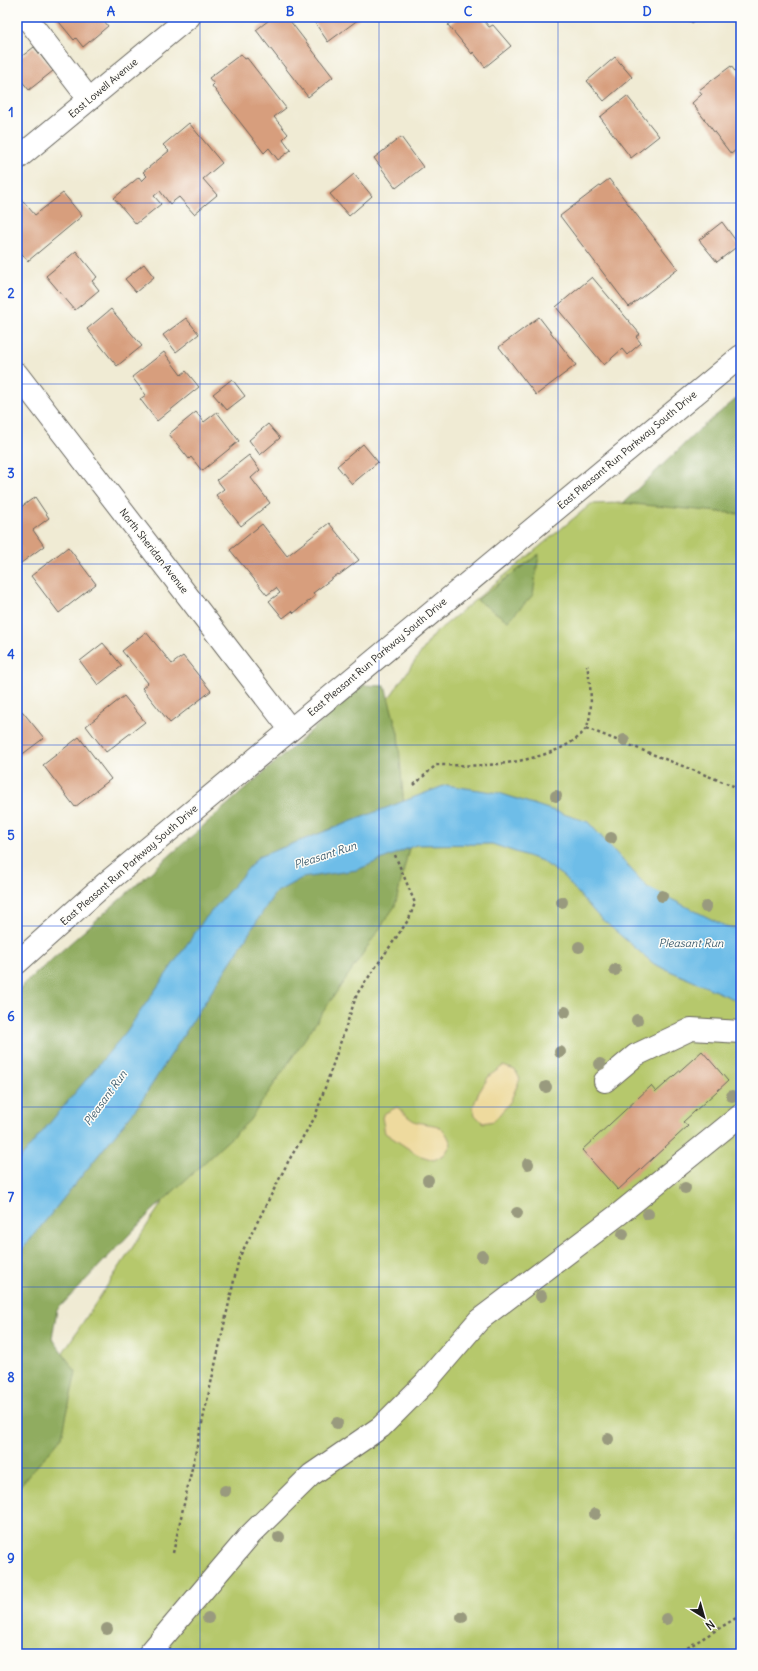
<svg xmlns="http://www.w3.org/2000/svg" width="758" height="1671" viewBox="0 0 758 1671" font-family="Delius,sans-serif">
<rect width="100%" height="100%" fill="#fdfcf7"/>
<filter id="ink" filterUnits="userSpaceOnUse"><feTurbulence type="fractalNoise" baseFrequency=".025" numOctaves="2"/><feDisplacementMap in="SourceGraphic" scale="8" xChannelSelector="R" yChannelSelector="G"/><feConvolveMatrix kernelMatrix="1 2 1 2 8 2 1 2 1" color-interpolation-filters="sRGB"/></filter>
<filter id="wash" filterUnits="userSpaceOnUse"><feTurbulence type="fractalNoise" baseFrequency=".012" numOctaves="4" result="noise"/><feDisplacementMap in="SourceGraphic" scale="16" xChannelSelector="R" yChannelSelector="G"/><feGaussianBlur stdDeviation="0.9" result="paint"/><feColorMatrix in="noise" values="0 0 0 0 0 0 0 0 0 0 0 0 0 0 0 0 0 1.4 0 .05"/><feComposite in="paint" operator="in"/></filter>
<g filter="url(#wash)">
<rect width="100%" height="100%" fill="#f0ebd4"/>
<path fill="#b6c86c" stroke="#697244" d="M741 499V1654H17V1422L269 1041 358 742 434 634 591 504Z"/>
<g fill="#90ac60" stroke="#56643e">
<path d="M741 395V514L623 503 702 427Z"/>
<path d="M539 554 533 595 508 621 477 600Z"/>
<path d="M363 685 385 686 398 733 404 808 299 852 17 1178V995L24 984Z"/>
<path d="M411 840 395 906 249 1121 150 1213 57 1310 52 1338 76 1372 62 1437 17 1489V1243L265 889Z"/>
</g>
<g fill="#eeda9e" stroke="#857b5d">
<path d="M503 1066 515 1070 520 1079 510 1102 494 1121 483 1123 475 1115 473 1107 478 1094 489 1076Z"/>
<path d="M397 1107C403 1112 410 1120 417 1122 437 1127 442 1121 451 1144L445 1154 434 1160 418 1155 385 1133 382 1117 385 1113Z"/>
</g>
<path fill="#6ebde8" stroke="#456c82" d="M446 785 499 793 588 822 647 887 725 926 741 929V999L736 1000 654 964 598 916 564 877 542 861 492 844 416 845 357 870 302 878 275 893 138 1106 17 1256V1162L126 1032 203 921 258 857Z"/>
<g id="blocks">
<g fill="#d79e7d">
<path d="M55 17H101L108 26 83 47 76 38 74 40Z"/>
<path d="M273 17H287L333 77 308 97 256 30Z"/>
<path d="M311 17H358L359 19 328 42Z"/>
<path d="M459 17H481L489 27 493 25 511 46 485 67 473 52 472 54 448 25Z"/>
<path d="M687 17H700L692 23Z"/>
<path d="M34 47 53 71 29 90 17 75V60Z"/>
<path d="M241 54 245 59 247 58 286 108 274 117 288 134 283 139 291 150 278 160 269 148 264 153 212 86 214 84 209 78Z"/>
<path d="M615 57 632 77 604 101 587 81Z"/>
<path d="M731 66 741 79V146L731 154 692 103 702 94 699 90Z"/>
<path d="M627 96 659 136 631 158 600 117Z"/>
<path d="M189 123 222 163 203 179 217 195 194 214 179 197 170 204 160 191 154 196 161 204 136 224 114 198 139 177 142 181 147 176 143 172 169 151 163 145Z"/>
<path d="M401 137 423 167 396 188 374 158Z"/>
<path d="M354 174 372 196 349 216 330 194Z"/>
<path d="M609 179 678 269 629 307 560 216Z"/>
<path d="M63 193 82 216 28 261 17 248V204L22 200 35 215Z"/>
<path d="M722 222 739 245 717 262 699 240Z"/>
<path d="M76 251 97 277 92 281 99 290 75 310 46 276Z"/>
<path d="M144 264 154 277 136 292 125 279Z"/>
<path d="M592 277 640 334 636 337 641 343 627 355 622 349 604 365 556 307Z"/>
<path d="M111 309 142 346 117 366 87 329Z"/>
<path d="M539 317 576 365 536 395 499 347Z"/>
<path d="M186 318 199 334 176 352 163 335Z"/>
<path d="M164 352 181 375 186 371 199 387 157 421 140 399 146 395 132 377Z"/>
<path d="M232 379 245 396 227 410 213 394Z"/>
<path d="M196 412 204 422 217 412 239 441 202 471 191 457 189 459 169 434Z"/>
<path d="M268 424 280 438 260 455 249 440Z"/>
<path d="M363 444 378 462 352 484 337 466Z"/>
<path d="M249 455 260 470 251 478 270 503 241 526 216 495 224 489 217 480Z"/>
<path d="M35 497 49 518 33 530 44 546 17 566V510Z"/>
<path d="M329 523 359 560 339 575 338 574 313 593 315 596 294 613 292 611 283 618 269 601 280 593 276 588 267 595 230 550 262 524 287 556Z"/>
<path d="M68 547 96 584 59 613 31 576Z"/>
<path d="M146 632 172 664 183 656 211 691 170 723 142 688 148 683 122 651Z"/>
<path d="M103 643 122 666 98 685 80 661Z"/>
<path d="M124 696 145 722 106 752 86 726Z"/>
<path d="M22 711 44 738 20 756 17 752V715Z"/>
<path d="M79 737 111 779 75 807 43 765Z"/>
<path d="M702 1051 728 1081 683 1122 688 1126 618 1190 582 1150 651 1086 656 1092Z"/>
</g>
</g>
</g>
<g filter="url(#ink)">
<use href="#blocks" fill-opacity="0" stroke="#66645c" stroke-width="1"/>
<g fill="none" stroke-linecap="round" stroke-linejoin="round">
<g stroke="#66645c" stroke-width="24">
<g id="minor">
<path d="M26 17 89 99"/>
<path d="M17 159 189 17"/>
<path d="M17 374 290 729"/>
<path d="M17 963 106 883 741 356"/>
<path d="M605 1081 636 1055 691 1029 741 1032"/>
<path d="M149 1654 250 1535 311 1475 381 1427 425 1383 479 1320 619 1214 741 1115"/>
</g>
</g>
<g stroke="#66645c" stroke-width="2.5" stroke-dasharray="3 3" stroke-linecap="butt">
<path d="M586 728 741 789"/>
<path d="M414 785 436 765C452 765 469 766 485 765 513 764 574 753 587 726 594 710 590 682 587 665"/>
<path d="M173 1553 239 1258 289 1160 315 1117 357 994 409 919 415 903 395 855"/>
<path d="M677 1654 741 1615"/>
</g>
<use href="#minor" stroke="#fff" stroke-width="22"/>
</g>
<g fill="#999a7e">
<circle cx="624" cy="740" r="6"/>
<circle cx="556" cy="796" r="6"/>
<circle cx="611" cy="838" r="6"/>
<circle cx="662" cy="896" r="6"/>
<circle cx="562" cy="902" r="6"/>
<circle cx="706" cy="907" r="6"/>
<circle cx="579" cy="947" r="6"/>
<circle cx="615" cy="970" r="6"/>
<circle cx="565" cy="1012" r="6"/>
<circle cx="637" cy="1020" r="6"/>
<circle cx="560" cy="1052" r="6"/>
<circle cx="600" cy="1064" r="6"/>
<circle cx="546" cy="1087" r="6"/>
<circle cx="732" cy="1096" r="6"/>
<circle cx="528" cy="1164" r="6"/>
<circle cx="428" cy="1180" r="6"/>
<circle cx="685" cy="1188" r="6"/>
<circle cx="517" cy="1213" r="6"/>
<circle cx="648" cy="1214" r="6"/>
<circle cx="623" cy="1234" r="6"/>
<circle cx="482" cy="1256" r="6"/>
<circle cx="541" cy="1296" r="6"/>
<circle cx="337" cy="1423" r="6"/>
<circle cx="608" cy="1439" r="6"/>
<circle cx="225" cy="1491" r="6"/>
<circle cx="595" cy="1514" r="6"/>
<circle cx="279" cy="1537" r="6"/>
<circle cx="462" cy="1617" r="6"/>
<circle cx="208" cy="1618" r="6"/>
<circle cx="666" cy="1619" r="6"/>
<circle cx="107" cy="1629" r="6"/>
</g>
</g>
<path fill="none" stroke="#1d4ed8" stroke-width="1" stroke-opacity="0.55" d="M200 17V1654M379 17V1654M558 17V1654M17 203H741M17 384H741M17 564H741M17 745H741M17 926H741M17 1107H741M17 1287H741M17 1468H741"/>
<g text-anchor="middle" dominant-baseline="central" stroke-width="3" stroke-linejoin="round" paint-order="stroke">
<g font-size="10" fill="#1c1c1c" stroke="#fdfcf7">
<text transform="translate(103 88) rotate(-40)">East Lowell Avenue</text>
<text transform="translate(627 450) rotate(-40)">East Pleasant Run Parkway South Drive</text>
<text transform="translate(154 551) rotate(52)">North Sheridan Avenue</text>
<text transform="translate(377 657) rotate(-40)">East Pleasant Run Parkway South Drive</text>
<text transform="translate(129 865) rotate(-41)">East Pleasant Run Parkway South Drive</text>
</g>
<g font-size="11" font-style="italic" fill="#3d5c6e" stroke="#fdfcf7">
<text transform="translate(325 855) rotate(-18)">Pleasant Run</text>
<text x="691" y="943">Pleasant Run</text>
<text transform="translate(105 1098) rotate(-54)">Pleasant Run</text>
</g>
</g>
<rect width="758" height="1671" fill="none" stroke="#fdfcf7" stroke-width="44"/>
<g transform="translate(704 1617) rotate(143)" stroke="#fdfcf7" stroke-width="3" paint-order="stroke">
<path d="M0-3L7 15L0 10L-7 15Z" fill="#1c1c1c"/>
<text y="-6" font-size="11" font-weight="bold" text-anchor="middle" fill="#1c1c1c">N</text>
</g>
<rect x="22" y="22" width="714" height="1627" fill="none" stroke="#1d4ed8" stroke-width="1.5"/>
<g font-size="13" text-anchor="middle" font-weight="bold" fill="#1d4ed8">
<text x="111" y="16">A</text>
<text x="290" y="16">B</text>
<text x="468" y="16">C</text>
<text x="647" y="16">D</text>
<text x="11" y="117">1</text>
<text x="11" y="298">2</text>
<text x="11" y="478">3</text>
<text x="11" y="659">4</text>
<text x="11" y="840">5</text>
<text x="11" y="1021">6</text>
<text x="11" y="1202">7</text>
<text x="11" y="1382">8</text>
<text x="11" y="1563">9</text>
</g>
</svg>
